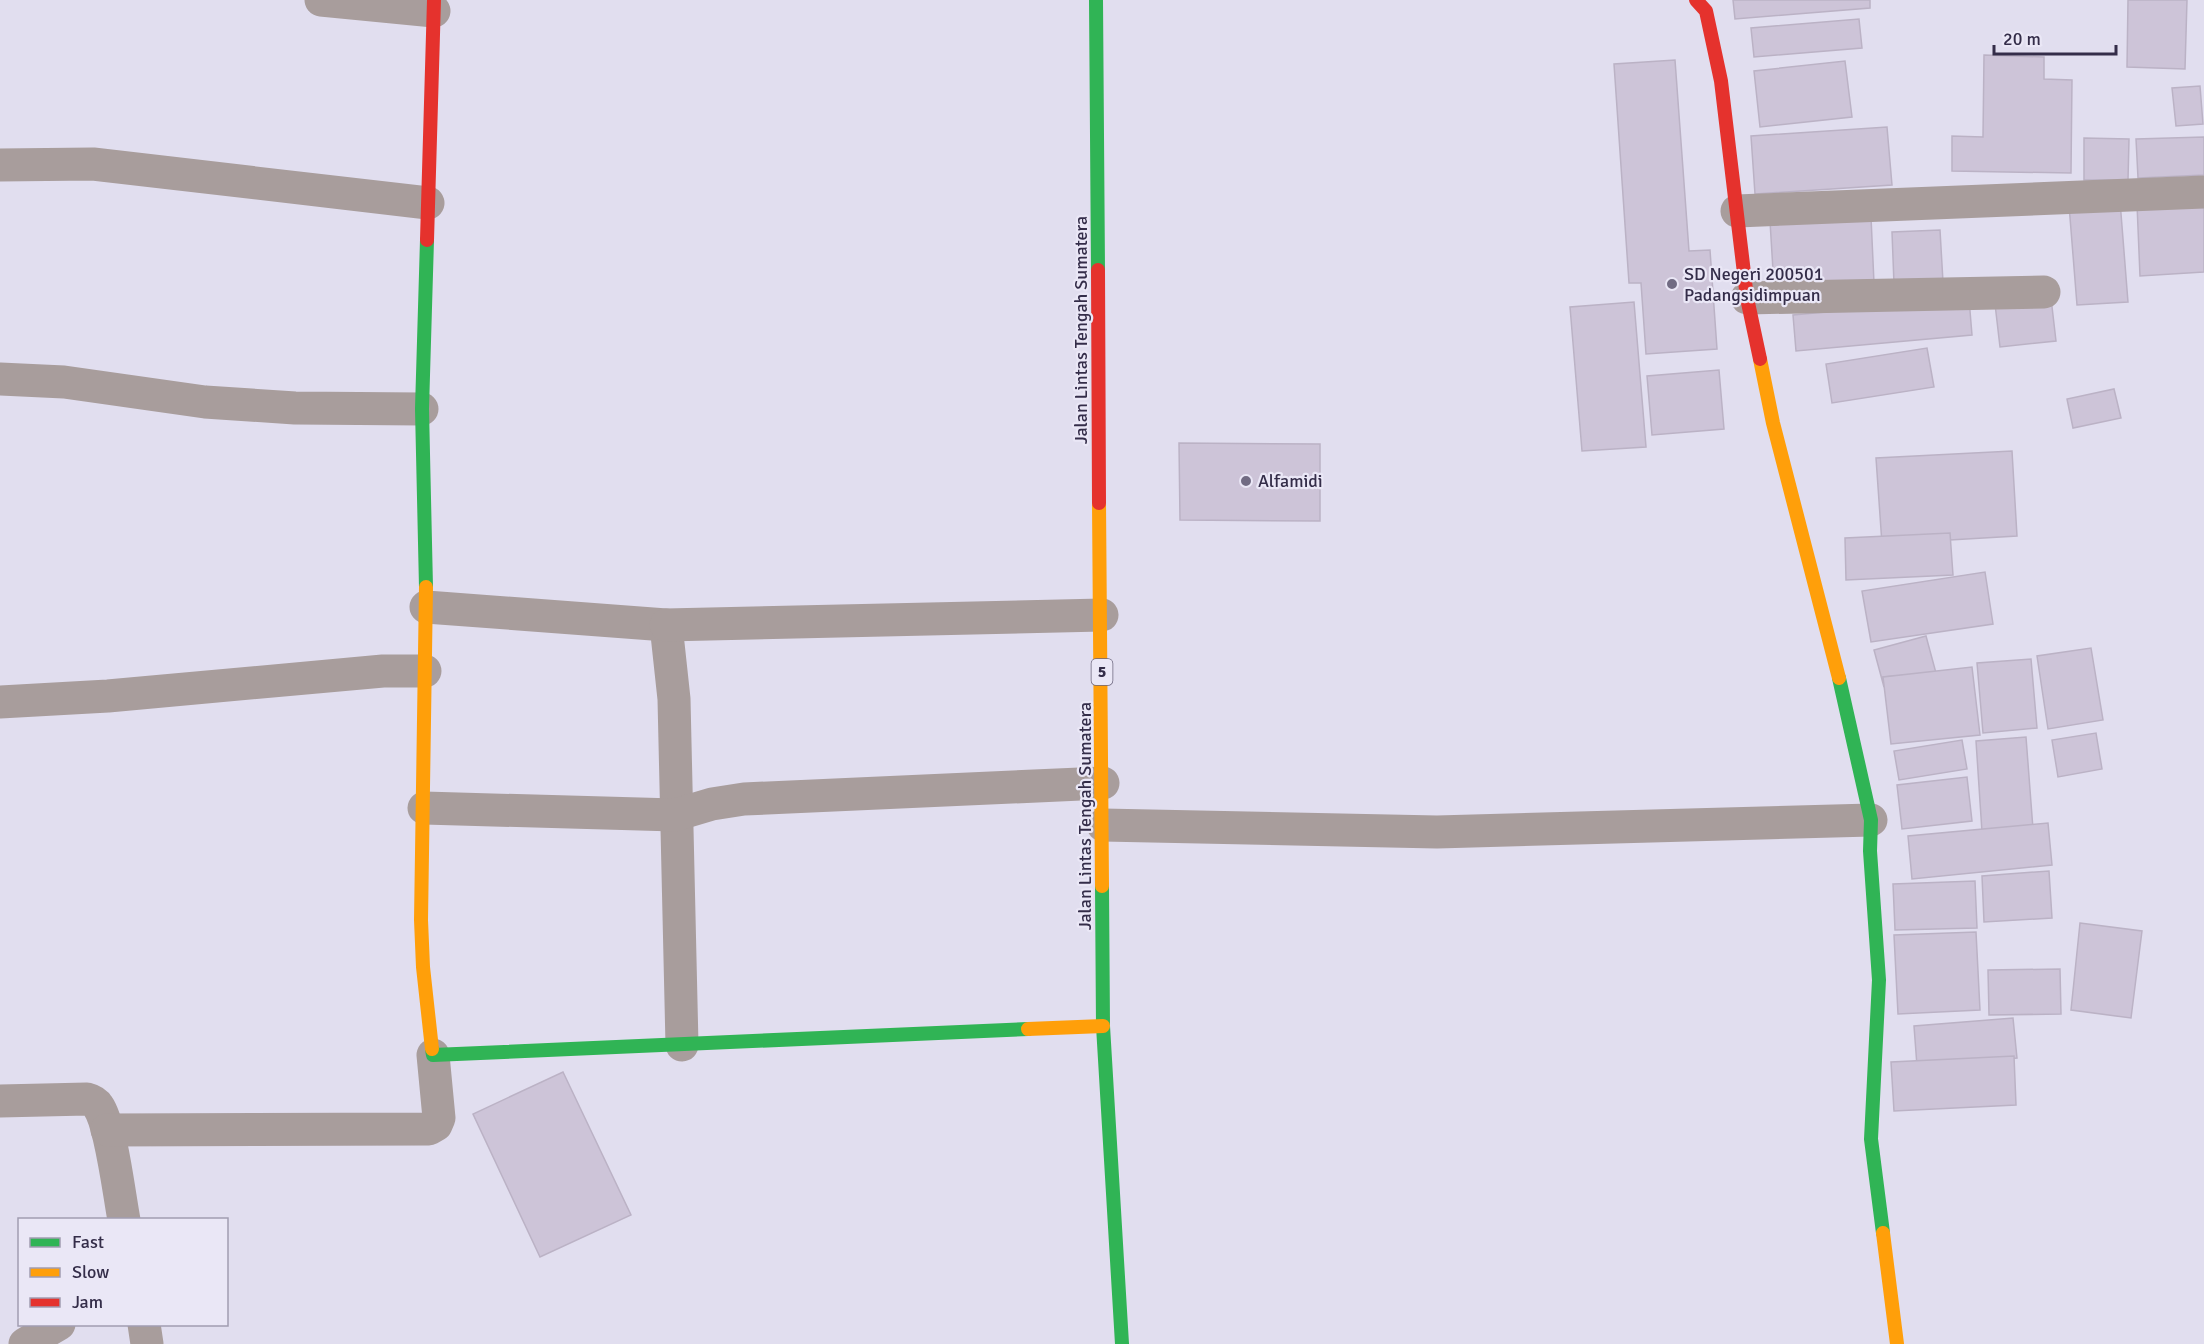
<svg xmlns="http://www.w3.org/2000/svg" width="2204" height="1344" viewBox="0 0 2204 1344" font-family="Signika,sans-serif">
<rect width="100%" height="100%" fill="#e1deef"/>
<g fill="#cdc4d8" stroke="#bbb2c5" stroke-width="1.5">
<path d="M1733 0H1870V8L1735 19Z"/>
<path d="M2128 0H2187L2185 69 2127 67Z"/>
<path d="M1859 19 1862 48 1754 57 1751 28Z"/>
<path d="M1984 55 2044 57V79L2072 80 2071 173 1952 171V136L1983 137Z"/>
<path d="M1675 60 1689 251 1710 250 1717 349 1646 354 1641 283H1629L1614 64Z"/>
<path d="M1845 61 1852 117 1760 127 1754 71Z"/>
<path d="M2200 86 2203 124 2176 126 2172 88Z"/>
<path d="M1887 127 1892 185 1755 194 1751 136Z"/>
<path d="M2204 137V175L2138 178 2136 139Z"/>
<path d="M2084 138 2129 139 2128 180H2084Z"/>
<path d="M2120 201 2128 302 2077 305 2069 205Z"/>
<path d="M2204 201V272L2140 276 2137 204Z"/>
<path d="M1871 217 1874 283 1774 287 1770 221Z"/>
<path d="M1940 230 1943 282 1894 284 1892 232Z"/>
<path d="M2051 298 2056 341 2000 347 1995 304Z"/>
<path d="M1969 299 1972 335 1796 351 1793 315Z"/>
<path d="M1634 302 1646 447 1582 451 1570 307Z"/>
<path d="M1927 348 1934 387 1832 403 1826 364Z"/>
<path d="M1719 370 1724 429 1652 435 1647 376Z"/>
<path d="M2114 389 2121 418 2073 428 2067 399Z"/>
<path d="M1179 443 1320 444V521L1180 520Z"/>
<path d="M2012 451 2017 536 1882 544 1876 458Z"/>
<path d="M1950 533 1953 575 1846 580 1845 538Z"/>
<path d="M1985 572 1993 624 1871 642 1862 591Z"/>
<path d="M1926 636 1936 673 1883 677 1884 687 1874 650Z"/>
<path d="M2091 648 2103 720 2048 729 2037 656Z"/>
<path d="M2031 659 2037 728 1983 733 1977 663Z"/>
<path d="M1972 667 1980 735 1891 744 1883 677Z"/>
<path d="M2096 733 2102 769 2058 777 2052 740Z"/>
<path d="M2026 737 2033 829 1982 832 1976 741Z"/>
<path d="M1962 740 1967 769 1899 780 1894 751Z"/>
<path d="M1967 777 1972 821 1902 829 1897 785Z"/>
<path d="M2048 823 2052 865 1912 879 1908 836Z"/>
<path d="M2049 871 2052 918 1984 922 1982 876Z"/>
<path d="M1975 881 1977 928 1895 930 1893 884Z"/>
<path d="M2080 923 2142 931 2131 1018 2071 1010Z"/>
<path d="M1976 932 1980 1010 1898 1014 1894 935Z"/>
<path d="M2060 969 2061 1014 1989 1015 1988 970Z"/>
<path d="M2013 1018 2017 1058 1917 1066 1914 1026Z"/>
<path d="M2014 1056 2016 1105 1894 1111 1891 1062Z"/>
<path d="M563 1072 631 1215 540 1257 473 1114Z"/>
</g>
<g fill="none" stroke-linecap="round" stroke-linejoin="round">
<g stroke="#a89d9c" stroke-width="33">
<path d="M321 0 434 11"/>
<path d="M0 165 93 164 428 203"/>
<path d="M1737 211 2204 192"/>
<path d="M1747 298 2044 292"/>
<path d="M0 379 64 382 205 402 295 408 422 409"/>
<path d="M426 607 666 625 674 699 682 1045"/>
<path d="M666 625 1102 615"/>
<path d="M0 702 108 696 383 671H425"/>
<path d="M424 808 675 815 712 804 744 799 1103 783"/>
<path d="M1103 825 1437 832 1871 820"/>
<path d="M0 1101 87 1099C91 1100 95 1101 98 1106 111 1124 119 1194 124 1220"/>
<path d="M107 1130 429 1129 436 1125 439 1118 433 1055"/>
<path d="M144 1324 147 1344"/>
<path d="M25 1344 59 1324"/>
</g>
<g stroke="#30b455" stroke-width="14">
<path d="M1096 0 1098 270"/>
<path d="M426 587 422 409 427 240"/>
<path d="M1839 678 1871 820 1870 851 1879 980 1871 1139 1883 1233"/>
<path d="M1102 886 1103 1026 1122 1344"/>
<path d="M432 1049 433 1055 1028 1029"/>
</g>
<g stroke="#ff9f0a" stroke-width="14">
<path d="M1760 359 1773 423 1839 678"/>
<path d="M1099 503 1102 886"/>
<path d="M426 587 421 920 423 967 432 1049"/>
<path d="M1028 1029 1103 1026"/>
<path d="M1883 1233 1897 1344"/>
</g>
<g stroke="#e5322d" stroke-width="14">
<path d="M1696 0 1706 11 1721 81 1747 298 1760 359"/>
<path d="M427 240 434 0"/>
<path d="M1098 270 1099 503"/>
</g>
</g>
<g fill="#716b83" stroke="#eae7f6" stroke-width="2">
<circle cx="1672" cy="284" r="6"/>
<circle cx="1246" cy="481" r="6"/>
</g>
<g text-anchor="middle" dominant-baseline="central" stroke-width="4.5" stroke-linejoin="round" paint-order="stroke">
<rect fill="#eae7f6" stroke="#6b657d" stroke-width="1.5" x="1091.5" y="659" width="21" height="26" rx="4.5"/>
<g font-size="16" font-weight="bold" fill="#342d49">
<text x="1102" y="672">5</text>
</g>
<g font-size="18" fill="#342d49" stroke="#eae7f6" text-anchor="start">
<text x="1684" y="274">SD Negeri 200501<tspan x="1684" dy="21">Padangsidimpuan</tspan></text>
<text x="1258" y="481">Alfamidi</text>
</g>
<g font-size="18" fill="#342d49" stroke="#eae7f6">
<text transform="translate(1081 330) rotate(-90)">Jalan Lintas Tengah Sumatera</text>
<text transform="translate(1085 816) rotate(-90)">Jalan Lintas Tengah Sumatera</text>
</g>
</g>
<rect x="18" y="1218" width="210" height="108" fill="#eae7f6" stroke="#a19db1" stroke-width="1.5"/>
<rect x="30" y="1238" width="30" height="9" fill="#30b455" stroke="#a19db1" stroke-width="1.5"/>
<text x="72" y="1248" font-size="18" fill="#342d49">Fast</text>
<rect x="30" y="1268" width="30" height="9" fill="#ff9f0a" stroke="#a19db1" stroke-width="1.5"/>
<text x="72" y="1278" font-size="18" fill="#342d49">Slow</text>
<rect x="30" y="1298" width="30" height="9" fill="#e5322d" stroke="#a19db1" stroke-width="1.5"/>
<text x="72" y="1308" font-size="18" fill="#342d49">Jam</text>
<path d="M1994 45v9h122v-9" fill="none" stroke="#342d49" stroke-width="3"/>
<text x="2003" y="45" font-size="18" fill="#342d49" stroke="#eae7f6" stroke-width="4.5" paint-order="stroke">20 m</text>
</svg>
